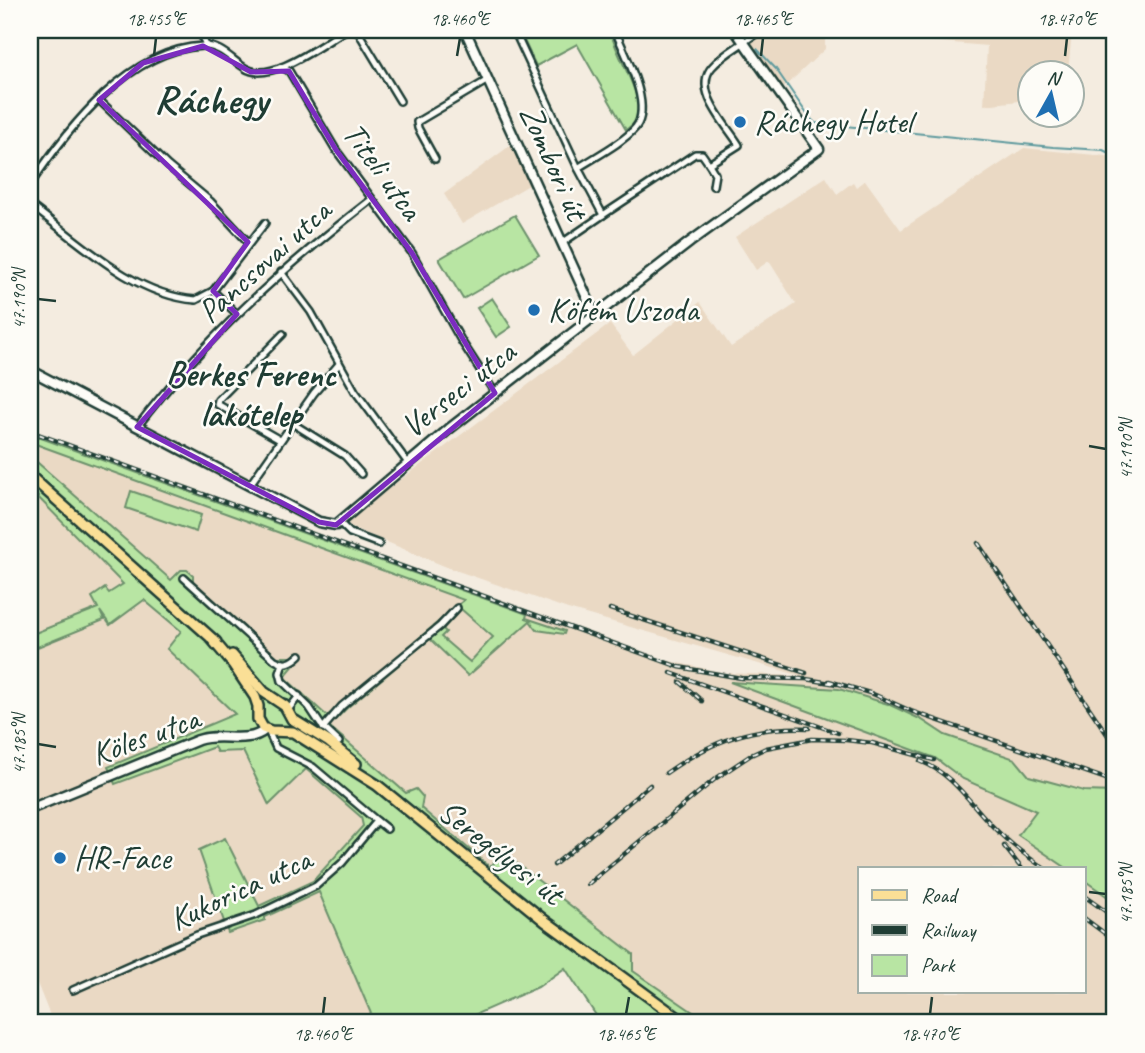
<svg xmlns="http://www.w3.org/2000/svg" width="1145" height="1053" viewBox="0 0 1145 1053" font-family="Caveat,sans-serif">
<rect width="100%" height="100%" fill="#f4ece0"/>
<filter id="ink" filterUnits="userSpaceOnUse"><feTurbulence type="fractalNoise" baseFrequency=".0143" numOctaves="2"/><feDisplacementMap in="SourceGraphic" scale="14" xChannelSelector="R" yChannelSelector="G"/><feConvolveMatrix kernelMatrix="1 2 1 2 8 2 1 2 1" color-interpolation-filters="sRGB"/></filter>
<g filter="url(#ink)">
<g fill="#ead9c4">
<path d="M740 30H865V35L825 32V49L777 94Z"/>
<path d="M920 30H1072L1068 73 1030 74 1029 100 984 105 987 46 919 40Z"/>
<path d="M511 145 529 185 462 224 444 194Z"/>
<path d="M1024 148 1115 157V792L1084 791 1029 776 1015 759 944 735 922 720 888 704 839 689 733 683 935 758 963 779 1037 812 1019 835 1068 869H860V992H1084V880L1115 902V1023H709L632 971V954L503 853 490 867 329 726 347 707 430 639 468 675 530 621 537 630 564 634 565 631 526 618V614L30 434V429L669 661 725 673 801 676 568 609 449 568 351 527 347 522 349 518 610 324 633 355 700 302 731 347 796 304 769 261 756 270 735 237 826 177 837 194 853 182 856 187 865 180 901 230Z"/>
<path d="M30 442 379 570 464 600 327 716 283 677 301 657H277L193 581 192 575 187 570 171 581 30 456Z"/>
<path d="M30 489 124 584 109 594 110 624 144 600 182 632 168 650 235 715 109 767 115 784 214 747 217 752 243 751 305 769 361 817 363 826 313 881 259 906 225 838 265 919 264 917 319 892 375 1023H53L30 966Z"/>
<path d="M461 608 493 637 470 662 441 637 446 632 443 629Z"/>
</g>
<g fill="#b8e5a3" stroke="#6c916c" stroke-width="2" fill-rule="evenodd">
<path d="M519 30H610C615 53 641 92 639 113 638 121 632 125 626 130L577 44 536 66Z"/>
<path d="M515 215 539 255 463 299 439 259Z"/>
<path d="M492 298 511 327 496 337 477 308Z"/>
<path d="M30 434 527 614 526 618 565 631 564 634 537 630 530 621 468 676 430 639 348 707 329 726 406 793 416 789 423 797 421 808 490 867 503 853 633 954V971L709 1023H601L565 968 538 987 456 1023H375L319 892 265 917V920L228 933 199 850 225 838 259 906 313 881 363 826 361 817 306 769 269 805 243 751 217 752 214 747 115 784 108 767 235 714 167 649 181 631 144 600 110 625 100 611 104 620 30 650V635L98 608 92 597 105 588 109 593 123 584 30 489V456L171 580 181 570H187L193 575V581L277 657H292L297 652 302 656 284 677 327 716 464 600 30 442ZM461 609 493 637 470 662 441 637 446 632 443 629Z"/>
<path d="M131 491 201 515 196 532 126 508Z"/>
<path d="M730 682 839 689 888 704 922 720 945 735 1015 759 1029 776 1084 791 1115 792V902L1084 880V869H1068L1018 835 1036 811 963 779 935 758Z"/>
</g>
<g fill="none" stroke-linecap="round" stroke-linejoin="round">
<g stroke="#5e9a9e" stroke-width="2">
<path d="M743 30H744"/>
<path d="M757 49 776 69 809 117 815 123 1053 147 1103 150 1111 154 1115 159"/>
</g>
<g stroke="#1f3d34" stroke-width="10">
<g id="street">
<path d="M200 30 206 46"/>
<path d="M357 30 400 101"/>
<path d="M514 30 578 168"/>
<path d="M615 30C624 53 653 104 636 127 624 142 595 157 578 168L603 215 695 154H702L709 164 739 145C727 125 692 90 712 67 725 52 746 43 760 30"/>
<path d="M282 67 289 71 336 150 412 253 462 342 495 393"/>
<path d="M99 100 168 166 210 201 248 242"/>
<path d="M435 159 418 128 417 122 488 80"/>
<path d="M709 164 715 174 713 186"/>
<path d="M30 185C68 128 129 49 203 46 220 45 232 60 245 68 270 85 323 43 346 30"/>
<path d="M30 205C79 241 132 295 196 300L213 291 265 223"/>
<path d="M562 243 603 215"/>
<path d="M281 272 311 312 355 391 408 463"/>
<path d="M213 291 237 314"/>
<path d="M292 423 345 456 361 474"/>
<path d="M137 427C204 339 285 266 372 199"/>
<path d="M280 440 217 404 218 400 283 334"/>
<path d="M249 486 314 393 339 364"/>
<path d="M339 522 350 533 379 544"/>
<path d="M184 578 275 660C285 666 292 663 300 655"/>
<path d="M283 663 280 673 282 681 309 707 321 725 339 742"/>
<path d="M288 710 299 696"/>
<path d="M323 728 342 706 440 626 457 608"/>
<path d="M377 821 387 829"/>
<path d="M73 990 197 935 256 915 316 886 342 863 377 821 313 767 276 748 268 731"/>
</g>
</g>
<g stroke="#1f3d34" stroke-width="13">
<g id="secondary">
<path d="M465 30 595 315"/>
<path d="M30 370 319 522 336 525 449 429 571 334 690 242 819 149 735 30"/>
<path d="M30 809 198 740C220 732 247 745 265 730"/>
</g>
</g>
<g stroke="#1f3d34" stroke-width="14">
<g id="primary">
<path d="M30 476 216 642"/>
<path d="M212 639 233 664 255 697 258 706V719L263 728 271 731 293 732 377 785 545 921 685 1023"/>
<path d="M232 655 264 692 285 706 292 719 329 742 356 764"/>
</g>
</g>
<use href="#street" stroke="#fdfcf7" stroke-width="5"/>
<use href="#secondary" stroke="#fdfcf7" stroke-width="8"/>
<use href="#primary" stroke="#fadf96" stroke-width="9"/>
<g stroke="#1f3d34" stroke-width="4.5">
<g id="rail">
<path d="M30 431 679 667 741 678 806 679 837 684"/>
<path d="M978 543 1115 746"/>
<path d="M610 609 806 673"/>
<path d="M671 673 838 733"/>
<path d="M829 681 873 694 911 711 1115 782"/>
<path d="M680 682 702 701"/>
<path d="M920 761C950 773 965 796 986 819 1003 839 1024 854 1045 869"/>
<path d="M666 773C713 740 751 726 809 728"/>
<path d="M1004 846 1022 869"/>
<path d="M554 865 650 785"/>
<path d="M588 884 715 779 751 755 766 748 812 739 846 740 872 743 934 760"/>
<path d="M1084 896 1115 918"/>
<path d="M1084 918 1115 941"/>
</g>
</g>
<use href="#rail" stroke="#fdfcf7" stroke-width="2" stroke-dasharray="5" stroke-linecap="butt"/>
</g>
</g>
<path fill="none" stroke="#7b2cbf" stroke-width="5" stroke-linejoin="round" d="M203 46 251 72 289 71 336 150 412 253 495 393 336 525 319 522 137 427 237 314 213 291 248 242 99 100 143 63Z"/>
<path fill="none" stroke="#1f3d34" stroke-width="2.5" d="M154 56 156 38M457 56 460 38M761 56 763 38M1065 56 1067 38M38 299 56 301M1089 446 1106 449M38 744 56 747M1089 892 1106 894M323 1014 325 997M626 1014 629 997M930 1014 932 997"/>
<g fill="#1f6fb2" stroke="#fdfcf7" stroke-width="2.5">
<circle cx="740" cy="122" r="7"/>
<circle cx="534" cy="310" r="7"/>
<circle cx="60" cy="858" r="7"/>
</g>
<g text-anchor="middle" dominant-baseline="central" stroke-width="5" stroke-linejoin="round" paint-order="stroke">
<g font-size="33" fill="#1f3d34" stroke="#fdfcf7" text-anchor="start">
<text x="754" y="122">Ráchegy Hotel</text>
<text x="548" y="310">Köfém Uszoda</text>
<text x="74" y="858">HR-Face</text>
</g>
<g font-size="33" fill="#1f3d34" stroke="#fdfcf7">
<text transform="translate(554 162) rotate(66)">Zombori út</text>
<text transform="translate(383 171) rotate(54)">Titeli utca</text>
<text transform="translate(264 261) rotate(-42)">Pancsovai utca</text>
<text transform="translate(458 389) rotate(-38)">Verseci utca</text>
<text transform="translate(145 736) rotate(-20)">Köles utca</text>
<text transform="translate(501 852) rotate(38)">Seregélyesi út</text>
<text transform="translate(240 889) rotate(-25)">Kukorica utca</text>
</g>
<g font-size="35" font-weight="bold" fill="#1f3d34" stroke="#fdfcf7">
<text x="251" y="374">Berkes Ferenc<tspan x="251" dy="40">lakótelep</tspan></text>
</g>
<g font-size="40" font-weight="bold" fill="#1f3d34" stroke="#fdfcf7">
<text x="211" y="100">Ráchegy</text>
</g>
</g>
<rect width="1145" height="1053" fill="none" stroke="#fdfcf7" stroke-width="77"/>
<rect x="858" y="867" width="228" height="126" fill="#fdfcf7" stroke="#a4b0a9" stroke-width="2"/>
<rect x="872" y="890" width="35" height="10" fill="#fadf96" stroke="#a4b0a9" stroke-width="2"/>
<text x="921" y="902" font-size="21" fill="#1f3d34">Road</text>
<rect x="872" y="925" width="35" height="10" fill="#1f3d34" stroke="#a4b0a9" stroke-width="2"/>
<text x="921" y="937" font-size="21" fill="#1f3d34">Railway</text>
<rect x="872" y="955" width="35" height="21" fill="#b8e5a3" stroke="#a4b0a9" stroke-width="2"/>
<text x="921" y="972" font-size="21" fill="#1f3d34">Park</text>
<g transform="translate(1051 94) rotate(8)"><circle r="33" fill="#fdfcf7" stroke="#a4b0a9" stroke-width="2"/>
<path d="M0-5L12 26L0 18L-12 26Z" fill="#1f6fb2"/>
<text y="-10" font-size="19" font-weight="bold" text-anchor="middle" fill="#1f3d34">N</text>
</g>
<rect x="38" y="38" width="1068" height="976" fill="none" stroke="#1f3d34" stroke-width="2.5"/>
<g font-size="18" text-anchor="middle" fill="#1f3d34">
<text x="156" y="25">18.455°E</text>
<text x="460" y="25">18.460°E</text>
<text x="763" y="25">18.465°E</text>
<text x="1067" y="25">18.470°E</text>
<text transform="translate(19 299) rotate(-90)" y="6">47.190°N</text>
<text transform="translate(1126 449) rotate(-90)" y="6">47.190°N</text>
<text transform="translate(19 744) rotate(-90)" y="6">47.185°N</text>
<text transform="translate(1126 894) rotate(-90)" y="6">47.185°N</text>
<text x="323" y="1040">18.460°E</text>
<text x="626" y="1040">18.465°E</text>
<text x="930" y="1040">18.470°E</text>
</g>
</svg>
